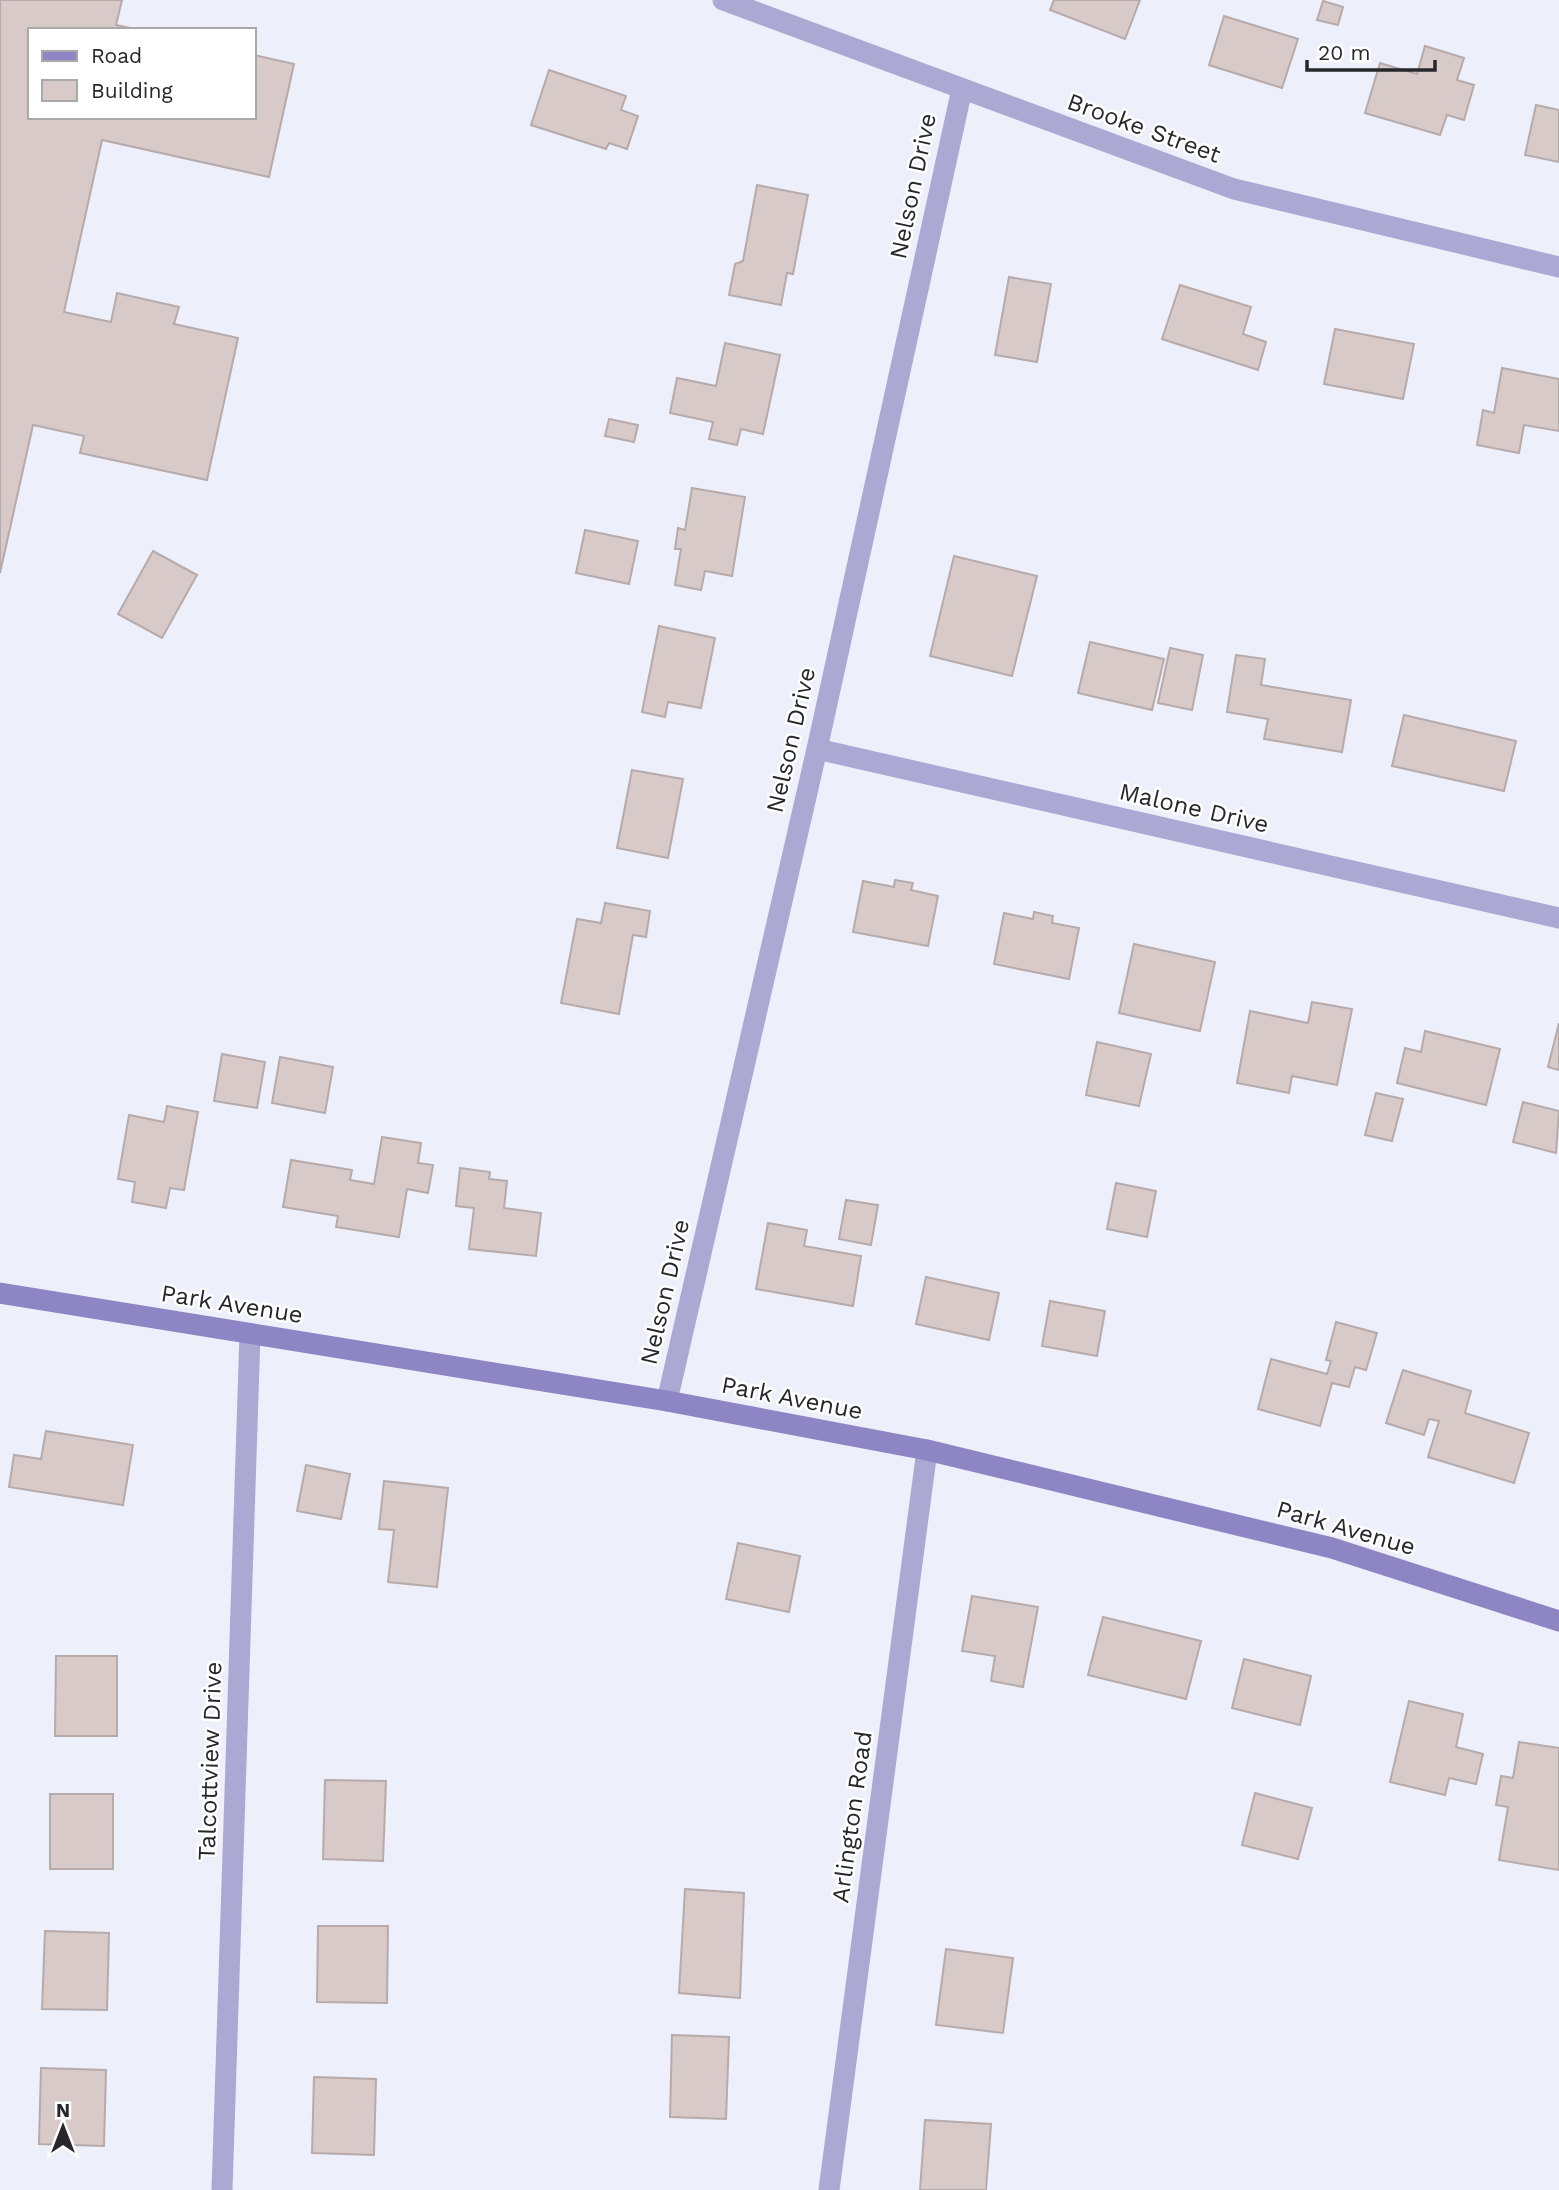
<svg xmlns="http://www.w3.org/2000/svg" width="1559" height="2190" viewBox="0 0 1559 2190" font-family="'Work Sans',sans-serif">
<rect width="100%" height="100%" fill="#edeffa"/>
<g fill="#d7cac9" stroke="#b7aaaa" stroke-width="2">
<path d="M0 0H122L116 25 140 30H30V117H254V55L294 64 269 177 102 140 64 312 111 322 117 293 179 307 174 324 238 338 207 480 80 453 84 436 33 425 0 573Z"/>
<path d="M1054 0H1140L1125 39 1050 10Z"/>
<path d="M1323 1 1343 7 1338 25 1317 20Z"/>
<path d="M1224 16 1298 39 1282 88 1209 65Z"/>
<path d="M1425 46 1464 58 1457 80 1474 85 1464 120 1447 115 1440 135 1365 113 1380 63 1417 74Z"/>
<path d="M549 70 626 96 621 110 638 116 627 149 609 143 606 149 531 125Z"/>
<path d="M1536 105 1559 110V162L1525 155Z"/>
<path d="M757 185 808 195 793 274 787 273 781 305 729 295 735 264 743 261Z"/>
<path d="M1009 277 1051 284 1037 362 995 355Z"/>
<path d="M1180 285 1251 307 1243 334 1266 342 1258 370 1162 339Z"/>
<path d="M1335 329 1414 344 1403 399 1324 384Z"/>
<path d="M725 343 780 355 763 434 741 429 737 445 709 439 713 422 670 413 677 378 716 386Z"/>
<path d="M1502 368 1559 379V431L1524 425 1519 453 1477 445 1483 410 1494 413Z"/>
<path d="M609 419 638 425 634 442 605 436Z"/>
<path d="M692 488 745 497 732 576 705 571 701 590 675 585 681 549H675L678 528 685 530Z"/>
<path d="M585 530 638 541 629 584 576 573Z"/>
<path d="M153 551 197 575 162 638 118 614Z"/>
<path d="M954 556 1037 576 1012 676 930 656Z"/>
<path d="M659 626 715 638 701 708 668 702 665 717 642 712Z"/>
<path d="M1090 642 1164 659 1152 710 1078 693Z"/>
<path d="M1170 648 1203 655 1192 710 1158 703Z"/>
<path d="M1236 655 1265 659 1261 685 1351 700 1342 752 1264 739 1268 719 1227 712Z"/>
<path d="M1404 715 1516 741 1504 791 1392 766Z"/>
<path d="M632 770 683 779 668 858 617 848Z"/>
<path d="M895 880 913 883 911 890 938 896 928 946 853 932 863 881 894 887Z"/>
<path d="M605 903 650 911 646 937 633 935 619 1014 561 1003 577 919 601 923Z"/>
<path d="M1034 912 1053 916 1052 923 1079 928 1069 979 994 964 1004 913 1033 919Z"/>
<path d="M1134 944 1215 962 1200 1031 1119 1013Z"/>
<path d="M1312 1002 1352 1009 1337 1085 1292 1076 1289 1093 1237 1083 1250 1011 1308 1023Z"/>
<path d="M1559 1023V1070L1548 1067Z"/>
<path d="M1425 1031 1500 1049 1486 1105 1397 1083 1405 1048 1421 1052Z"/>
<path d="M1097 1042 1151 1054 1139 1106 1086 1095Z"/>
<path d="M222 1054 265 1062 257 1108 214 1101Z"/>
<path d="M280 1057 333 1067 325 1113 272 1103Z"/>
<path d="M1376 1093 1403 1099 1392 1141 1365 1135Z"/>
<path d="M1523 1102 1559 1111 1556 1153 1513 1142Z"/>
<path d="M167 1106 198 1112 184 1190 170 1188 166 1208 132 1202 135 1182 118 1179 129 1115 164 1122Z"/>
<path d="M382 1137 421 1143 418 1163 433 1165 428 1193 407 1189 399 1237 336 1227 338 1216 283 1207 291 1160 352 1170 350 1180 374 1184Z"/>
<path d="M460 1168 490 1172 489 1179 507 1181 504 1208 541 1213 536 1256 469 1249 474 1208 456 1206Z"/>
<path d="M1116 1183 1156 1191 1147 1237 1107 1229Z"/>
<path d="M846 1200 878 1205 871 1245 839 1239Z"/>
<path d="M768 1223 807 1230 804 1246 861 1256 853 1306 756 1289Z"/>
<path d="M926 1277 999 1293 989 1340 916 1324Z"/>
<path d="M1050 1301 1105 1311 1097 1356 1042 1346Z"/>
<path d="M1336 1322 1377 1333 1366 1370 1355 1367 1349 1387 1332 1383 1320 1426 1258 1409 1271 1359 1327 1374 1331 1361 1326 1360Z"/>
<path d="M1403 1370 1471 1391 1465 1413 1529 1433 1514 1483 1428 1457 1439 1421 1429 1419 1424 1435 1386 1423Z"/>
<path d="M46 1431 133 1445 123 1505 9 1487 14 1455 41 1459Z"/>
<path d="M306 1465 350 1474 341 1519 297 1511Z"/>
<path d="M384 1481 448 1488 437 1587 388 1582 394 1530 379 1529Z"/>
<path d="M738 1543 800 1556 789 1612 726 1599Z"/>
<path d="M972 1596 1038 1607 1023 1687 991 1681 995 1656 962 1651Z"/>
<path d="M1103 1617 1201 1641 1186 1699 1088 1675Z"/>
<path d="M56 1656H117V1736H55Z"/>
<path d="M1244 1659 1311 1676 1300 1725 1232 1708Z"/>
<path d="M1409 1701 1463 1714 1456 1747 1483 1754 1476 1784 1449 1778 1445 1795 1390 1782Z"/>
<path d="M1519 1742 1559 1748V1870L1499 1860 1508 1807 1496 1805 1501 1776 1513 1778Z"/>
<path d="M325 1780 386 1781 383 1861 323 1859Z"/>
<path d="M1255 1793 1312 1808 1298 1859 1242 1845Z"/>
<rect x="50" y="1794" width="63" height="75"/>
<path d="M685 1889 744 1893 740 1998 679 1993Z"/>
<path d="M318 1926H388L387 2003 317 2002Z"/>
<path d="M45 1931 109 1933 107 2010 42 2009Z"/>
<path d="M946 1949 1013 1958 1003 2033 936 2025Z"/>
<path d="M672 2035 729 2037 726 2119 670 2117Z"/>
<path d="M41 2068 106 2070 104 2146 39 2144Z"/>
<path d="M314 2077 376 2079 374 2155 312 2153Z"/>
<path d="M925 2120 991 2124 986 2190H920Z"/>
</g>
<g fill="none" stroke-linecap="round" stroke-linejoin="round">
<g stroke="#aca8d4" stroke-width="21">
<path d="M723 0 1234 189 1559 267"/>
<path d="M817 749 1559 918"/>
<path d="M667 1401 817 749 962 89"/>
<path d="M222 2190 250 1334"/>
<path d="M829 2190 927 1450"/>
</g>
<path stroke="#8d85c4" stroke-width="21" d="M0 1293 667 1401 927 1450 1332 1548 1559 1621"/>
</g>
<g text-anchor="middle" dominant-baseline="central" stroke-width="5" stroke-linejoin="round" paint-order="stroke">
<g font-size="24" fill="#27272b" stroke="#fff">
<text transform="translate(1144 128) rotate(20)">Brooke Street</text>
<text transform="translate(913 186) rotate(-78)">Nelson Drive</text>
<text transform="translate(791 740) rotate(-77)">Nelson Drive</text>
<text transform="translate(1194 808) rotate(13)">Malone Drive</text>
<text transform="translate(665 1292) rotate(-77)">Nelson Drive</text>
<text transform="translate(232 1304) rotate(9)">Park Avenue</text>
<text transform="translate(792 1398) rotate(11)">Park Avenue</text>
<text transform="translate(1346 1528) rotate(16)">Park Avenue</text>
<text transform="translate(210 1761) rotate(-88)">Talcottview Drive</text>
<text transform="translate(852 1817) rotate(-82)">Arlington Road</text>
</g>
</g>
<rect x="28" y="28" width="228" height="91" fill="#ffffff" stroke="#a9a9aa" stroke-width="2"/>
<rect x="42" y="51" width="35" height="10" fill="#8d85c4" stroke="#a9a9aa" stroke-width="2"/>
<text x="91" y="63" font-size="21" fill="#27272b">Road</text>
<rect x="42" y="80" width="35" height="21" fill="#d7cac9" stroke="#a9a9aa" stroke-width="2"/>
<text x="91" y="98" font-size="21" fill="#27272b">Building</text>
<g transform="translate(63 2127)" stroke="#ffffff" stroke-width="5" paint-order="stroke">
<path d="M0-5L12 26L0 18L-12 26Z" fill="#27272b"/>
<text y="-10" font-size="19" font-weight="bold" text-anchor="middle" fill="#27272b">N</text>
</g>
<path d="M1307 60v10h128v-10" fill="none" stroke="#27272b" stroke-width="3.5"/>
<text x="1318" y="60" font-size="21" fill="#27272b" stroke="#ffffff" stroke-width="5" paint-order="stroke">20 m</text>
</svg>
